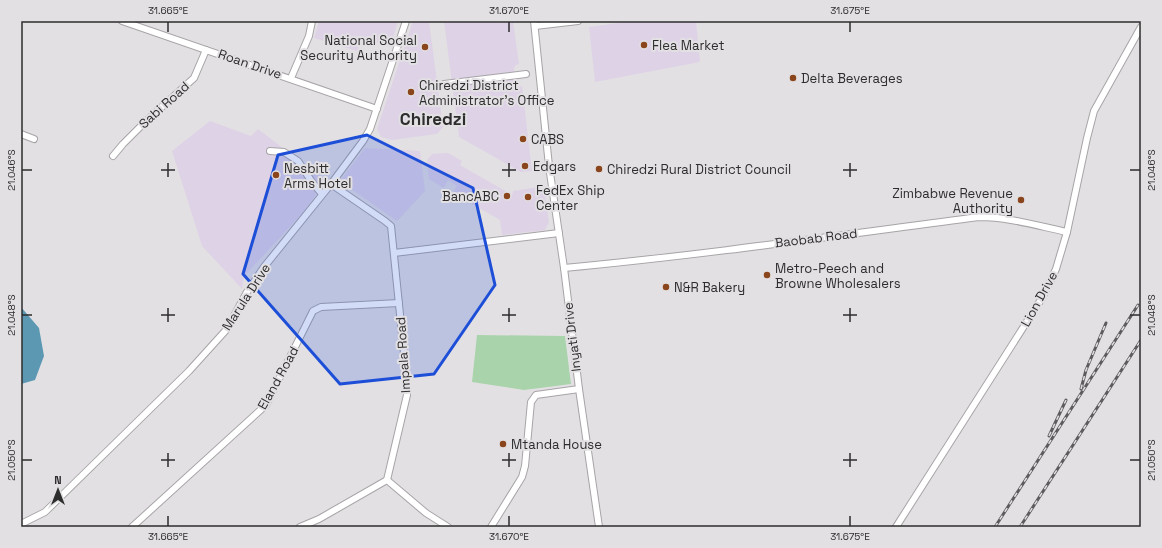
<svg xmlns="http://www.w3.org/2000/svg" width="1162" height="548" viewBox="0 0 1162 548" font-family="'Space Grotesk',sans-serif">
<rect width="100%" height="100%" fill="#e3e0e3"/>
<g fill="#ded2e6">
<path d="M319 21H398L390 47 362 38 357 51 314 38Z"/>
<path d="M413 21H429L443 127 437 134 392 140 381 137 377 129Z"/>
<path d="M444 21H496L497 23 513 21 519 64 516 65 514 68 516 84 519 87 522 86 532 171 521 172 459 137Z"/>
<path d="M633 21H696L700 62 595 82 589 27Z"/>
<path d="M210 121 251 136 258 129 326 181 301 215 244 276 242 289 202 246 172 151Z"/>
<path d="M365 148 420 151 425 191 397 221 340 181Z"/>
<path d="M448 153 462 161 460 165 512 195 513 191 538 187 545 194 549 222 545 230 502 235 500 220 453 193 457 186 448 180 444 188 429 179 427 160 432 154Z"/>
</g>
<path fill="#a9d3aa" d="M477 335 565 336 571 384 524 390 472 382Z"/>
<path fill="#5d98b3" d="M21 307 39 328 44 356 35 380 21 384Z"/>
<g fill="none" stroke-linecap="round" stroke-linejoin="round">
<g stroke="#a7a4a7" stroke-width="8">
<g id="minor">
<path d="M122 21 377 109"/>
<path d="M534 21 549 166 564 268 579 389 599 527"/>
<path d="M535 26 578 21"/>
<path d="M291 78 309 36 312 21"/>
<path d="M444 84 526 74"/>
<path d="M21 134 34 139"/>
<path d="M270 151 284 152 298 161 312 182 322 194"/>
<path d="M113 156 123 144 144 123 194 78 206 50"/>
<path d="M394 253 559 233"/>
<path d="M564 268C703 255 841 235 979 217 1009 217 1038 226 1067 232"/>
<path d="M387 480 426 513 448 527"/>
<path d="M21 524 45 512 189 371 227 329 247 292 264 267 331 184 363 141 370 129 406 21"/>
<path d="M132 527 266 405 313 311 321 307 399 303"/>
<path d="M300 527 319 519 387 480 407 395V383L391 226 385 221 331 184"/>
<path d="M491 527 522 477 525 466 531 402 536 395 579 389"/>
<path d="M896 527 1042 298 1056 269 1067 232 1087 138 1094 111 1141 27"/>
</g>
</g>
<use href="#minor" stroke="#fff" stroke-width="6"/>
<g stroke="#5d5b5d" stroke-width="3">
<g id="rail">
<path d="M1081 389 1086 370 1106 323"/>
<path d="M1049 436 1066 400"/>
<path d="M995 527 1138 305"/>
<path d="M1020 527 1141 340"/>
</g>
</g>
<use href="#rail" stroke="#e3e0e3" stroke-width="1.5" stroke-dasharray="4.5" stroke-linecap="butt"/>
</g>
<path fill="#1d4ed8" fill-opacity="0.2" stroke="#1d4ed8" stroke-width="3" stroke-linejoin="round" d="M367 135 473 188 495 285 434 374 340 384 243 274 278 155Z"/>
<path fill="none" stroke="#2e2d2e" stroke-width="1.5" d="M168 22V32M509 22V32M850 22V32M168 163V177M509 163V177M850 163V177M22 170H32M161 170H175M502 170H516M843 170H857M1130 170H1140M168 308V322M509 308V322M850 308V322M22 315H32M161 315H175M502 315H516M843 315H857M1130 315H1140M168 453V467M509 453V467M850 453V467M22 460H32M161 460H175M502 460H516M843 460H857M1130 460H1140M168 516V526M509 516V526M850 516V526"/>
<g fill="#8a451c" stroke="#e3e0e3" stroke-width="1.5">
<circle cx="644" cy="45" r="4"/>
<circle cx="425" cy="47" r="4"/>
<circle cx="793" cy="78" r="4"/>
<circle cx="411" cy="92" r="4"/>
<circle cx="523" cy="139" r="4"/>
<circle cx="525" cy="166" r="4"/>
<circle cx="599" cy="169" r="4"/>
<circle cx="276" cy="175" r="4"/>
<circle cx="507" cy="196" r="4"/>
<circle cx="528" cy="197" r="4"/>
<circle cx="1021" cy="200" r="4"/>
<circle cx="767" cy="275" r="4"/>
<circle cx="666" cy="287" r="4"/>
<circle cx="503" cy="444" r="4"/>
</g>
<g text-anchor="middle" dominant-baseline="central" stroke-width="4" stroke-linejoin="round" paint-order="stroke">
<g font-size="13" fill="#2e2d2e" stroke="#e3e0e3" text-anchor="start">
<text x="417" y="40" text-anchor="end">National Social<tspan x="417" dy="15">Security Authority</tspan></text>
<text x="652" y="45">Flea Market</text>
<text x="801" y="78">Delta Beverages</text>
<text x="419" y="85">Chiredzi District<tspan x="419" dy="15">Administrator's Office</tspan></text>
<text x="531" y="139">CABS</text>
<text x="533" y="166">Edgars</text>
<text x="284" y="168">Nesbitt<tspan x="284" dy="15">Arms Hotel</tspan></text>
<text x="607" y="169">Chiredzi Rural District Council</text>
<text x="536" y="190">FedEx Ship<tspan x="536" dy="15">Center</tspan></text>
<text x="1013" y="193" text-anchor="end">Zimbabwe Revenue<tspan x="1013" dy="15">Authority</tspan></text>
<text x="499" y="196" text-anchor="end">BancABC</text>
<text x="775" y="268">Metro-Peech and<tspan x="775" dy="15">Browne Wholesalers</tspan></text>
<text x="674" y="287">N&amp;R Bakery</text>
<text x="511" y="444">Mtanda House</text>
</g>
<g font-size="13" fill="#2e2d2e" stroke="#e3e0e3">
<text transform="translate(250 64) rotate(19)">Roan Drive</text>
<text transform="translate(164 105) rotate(-42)">Sabi Road</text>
<text transform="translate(816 238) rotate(-7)">Baobab Road</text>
<text transform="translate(246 297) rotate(-57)">Marula Drive</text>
<text transform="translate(1039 299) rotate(-61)">Lion Drive</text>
<text transform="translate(572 337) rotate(-97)">Inyati Drive</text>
<text transform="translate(403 355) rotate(-94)">Impala Road</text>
<text transform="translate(278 378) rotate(-61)">Eland Road</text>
</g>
<g font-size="17" font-weight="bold" fill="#2e2d2e" stroke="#e3e0e3">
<text x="433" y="119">Chiredzi</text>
</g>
</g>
<rect width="1162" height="548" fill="none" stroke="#e3e0e3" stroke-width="44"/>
<g transform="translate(58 490)" stroke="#e3e0e3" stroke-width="3" paint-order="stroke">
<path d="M0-3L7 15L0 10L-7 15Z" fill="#2e2d2e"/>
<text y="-6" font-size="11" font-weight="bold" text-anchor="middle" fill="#2e2d2e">N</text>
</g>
<rect x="22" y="22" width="1118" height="504" fill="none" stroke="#2e2d2e" stroke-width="1.5"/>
<g font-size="10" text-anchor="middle" fill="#2e2d2e">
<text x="168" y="14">31.665°E</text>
<text x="509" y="14">31.670°E</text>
<text x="850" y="14">31.675°E</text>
<text transform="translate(11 170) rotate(-90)" y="4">21.046°S</text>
<text transform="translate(1151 170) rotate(-90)" y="4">21.046°S</text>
<text transform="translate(11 315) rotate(-90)" y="4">21.048°S</text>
<text transform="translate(1151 315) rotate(-90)" y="4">21.048°S</text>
<text transform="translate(11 460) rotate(-90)" y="4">21.050°S</text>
<text transform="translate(1151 460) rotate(-90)" y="4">21.050°S</text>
<text x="168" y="540">31.665°E</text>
<text x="509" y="540">31.670°E</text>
<text x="850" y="540">31.675°E</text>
</g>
</svg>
